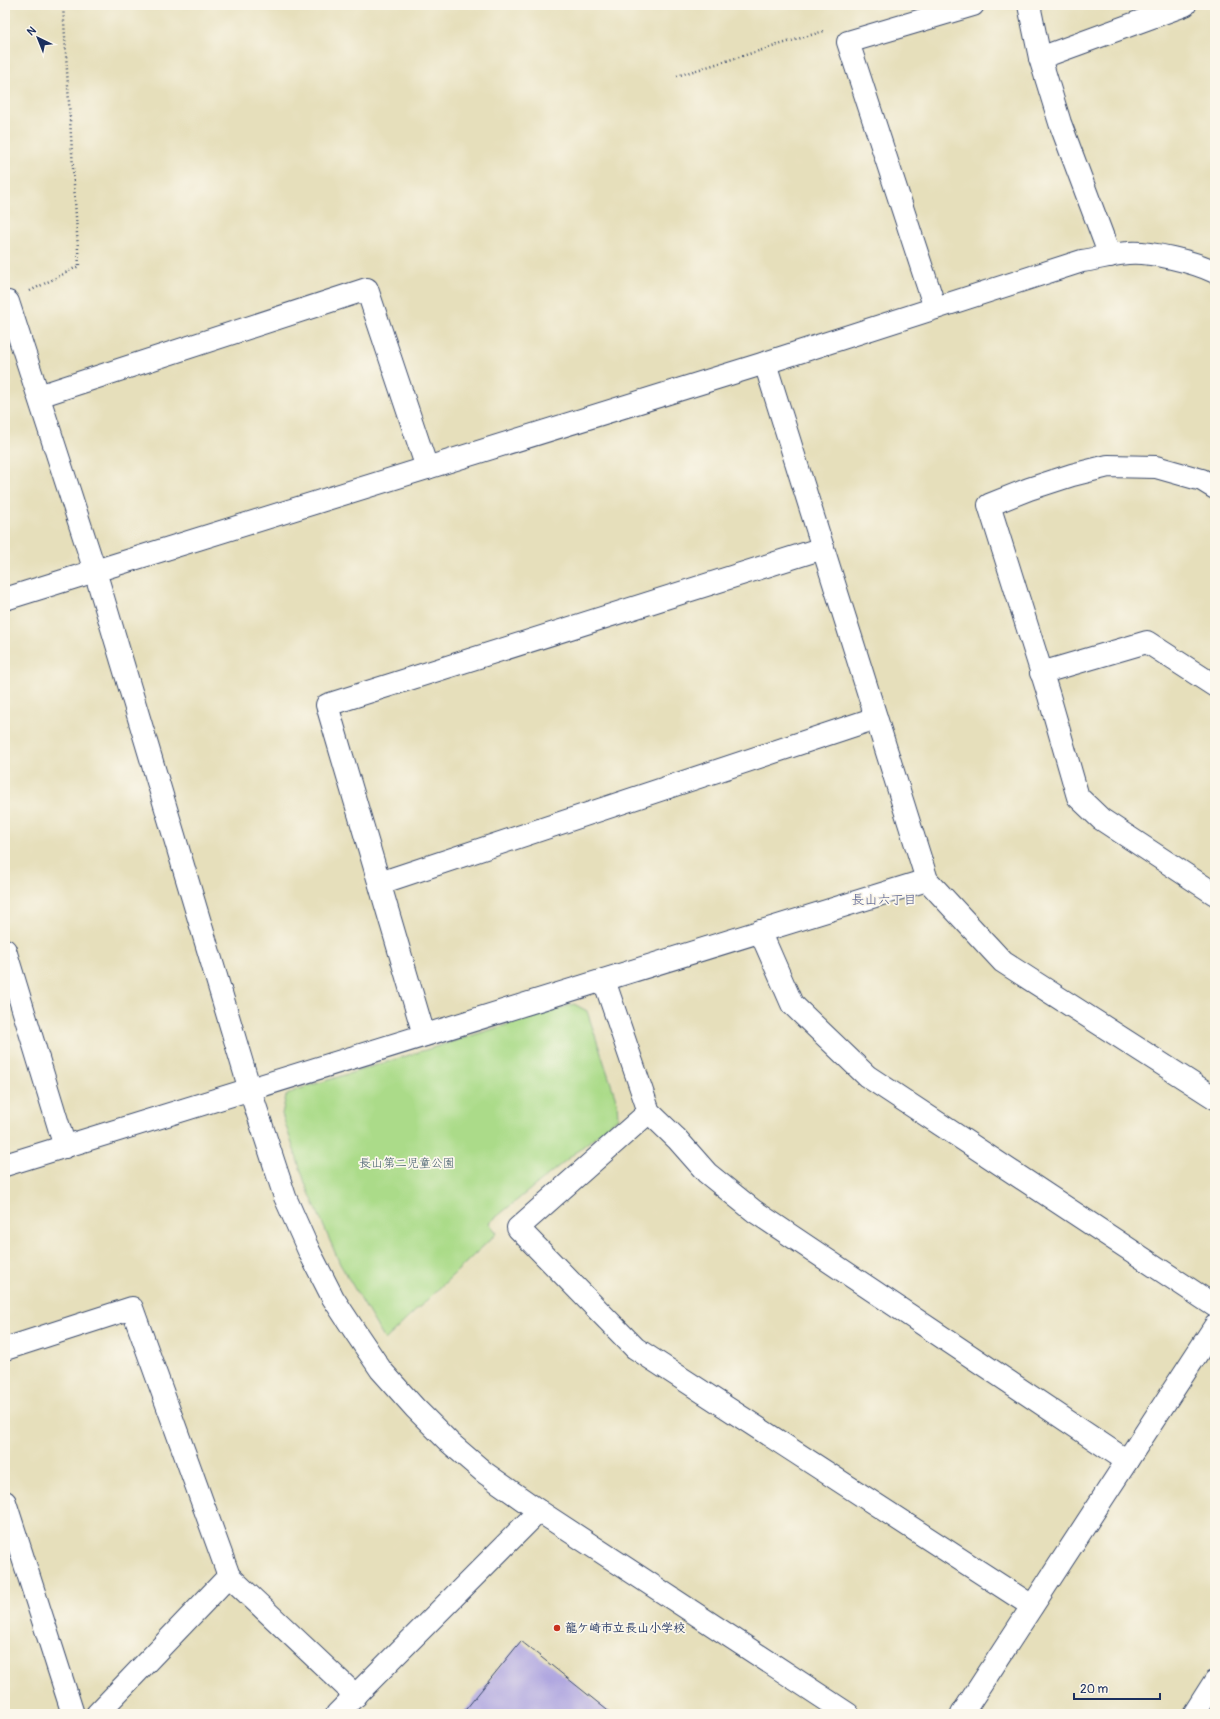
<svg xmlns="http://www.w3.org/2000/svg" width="1220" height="1719" viewBox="0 0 1220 1719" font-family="Pangolin,'Klee One',sans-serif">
<rect width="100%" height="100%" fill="#fbf7ec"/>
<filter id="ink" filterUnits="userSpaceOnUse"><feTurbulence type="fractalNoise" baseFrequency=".025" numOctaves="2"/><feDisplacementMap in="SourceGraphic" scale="8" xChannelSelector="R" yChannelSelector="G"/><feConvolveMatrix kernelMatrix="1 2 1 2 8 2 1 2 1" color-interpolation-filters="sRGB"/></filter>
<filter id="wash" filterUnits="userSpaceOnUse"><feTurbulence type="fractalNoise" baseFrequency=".012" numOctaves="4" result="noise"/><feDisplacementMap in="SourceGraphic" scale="16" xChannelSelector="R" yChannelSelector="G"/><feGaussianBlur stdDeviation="0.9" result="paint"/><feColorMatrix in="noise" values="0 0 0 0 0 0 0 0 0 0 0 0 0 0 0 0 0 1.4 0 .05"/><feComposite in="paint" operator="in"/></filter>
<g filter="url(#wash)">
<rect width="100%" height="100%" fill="#e6dfbb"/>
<path fill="#abdb89" stroke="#638574" d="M574 1004 587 1011 617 1102 618 1118 489 1223 497 1233 385 1340 340 1264 305 1183 282 1114 286 1096 296 1090Z"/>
<g id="blocks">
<path fill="#b0a7e0" d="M521 1641 612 1714H462Z"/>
</g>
</g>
<g filter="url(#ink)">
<use href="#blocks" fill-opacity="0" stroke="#39496c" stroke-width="1"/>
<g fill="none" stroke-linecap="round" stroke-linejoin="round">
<g stroke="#39496c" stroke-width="24">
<g id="minor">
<path d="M1029 5 1040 58 1060 123 1110 256"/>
<path d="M1040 58 1185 5"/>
<path d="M935 308 848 42 973 5"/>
<path d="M765 363 927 880 1003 962 1215 1098"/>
<path d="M39 396 367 289 427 468"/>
<path d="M1215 488 1202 480 1156 467 1108 466 1072 475 1029 489 989 505 1049 696 1078 797 1101 819 1215 894"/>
<path d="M5 599 95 571 8 302"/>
<path d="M1041 673 1147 642 1215 686"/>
<path d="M380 883 876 718"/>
<path d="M760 931 792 1004 867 1076 1215 1306"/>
<path d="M5 950 65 1147"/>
<path d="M604 980 649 1112 677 1139 707 1173 754 1211 1127 1461"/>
<path d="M424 1035 327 705 823 548"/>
<path d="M649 1112 518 1228 635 1348 1032 1606"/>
<path d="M5 1165 927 880"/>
<path d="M5 1349 132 1308 229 1576 356 1696"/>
<path d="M5 1502 73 1714"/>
<path d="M97 1714 229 1576"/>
<path d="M337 1714 539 1511"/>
<path d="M962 1714 1215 1326"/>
</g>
</g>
<g stroke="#39496c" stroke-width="24">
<g id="tertiary">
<path d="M848 1714 539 1511 485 1473 449 1442 415 1408 381 1370 356 1333 333 1298 309 1251 285 1197 250 1090 95 571 765 363 1082 261C1097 259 1113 254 1128 253 1150 251 1195 262 1215 272"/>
<path d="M1194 1714 1215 1681"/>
</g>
</g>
<g stroke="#39496c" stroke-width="2.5" stroke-dasharray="1 3" stroke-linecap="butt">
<path d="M677 76 824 31"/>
<path d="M30 291 79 266 63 5"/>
</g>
<use href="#minor" stroke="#fff" stroke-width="22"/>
<use href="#tertiary" stroke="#fff" stroke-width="22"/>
</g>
</g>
<circle fill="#c8321e" stroke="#fbf7ec" stroke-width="1.5" cx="557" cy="1628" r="4"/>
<g text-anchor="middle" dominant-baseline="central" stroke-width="3.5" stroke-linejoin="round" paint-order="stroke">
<g font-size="12" fill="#3f5a69" stroke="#fbf7ec">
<text x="407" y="1163">長山第二児童公園</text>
</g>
<g font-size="12" font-weight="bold" fill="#1b2f5e" stroke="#fbf7ec" text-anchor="start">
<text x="565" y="1628">龍ケ崎市立長山小学校</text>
</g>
<g font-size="13" fill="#4f598c" stroke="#fbf7ec">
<text x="884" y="900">長山六丁目</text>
</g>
</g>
<rect width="1220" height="1719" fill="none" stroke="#fbf7ec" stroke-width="20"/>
<g transform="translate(38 38) rotate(317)" stroke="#fbf7ec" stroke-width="3" paint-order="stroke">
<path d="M0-3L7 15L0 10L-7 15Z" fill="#1b2f5e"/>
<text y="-6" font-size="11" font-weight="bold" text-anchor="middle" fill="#1b2f5e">N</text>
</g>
<path d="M1074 1693v6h86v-6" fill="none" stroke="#1b2f5e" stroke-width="2"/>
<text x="1080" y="1693" font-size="12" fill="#1b2f5e" stroke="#fbf7ec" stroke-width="3" paint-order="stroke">20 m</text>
</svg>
